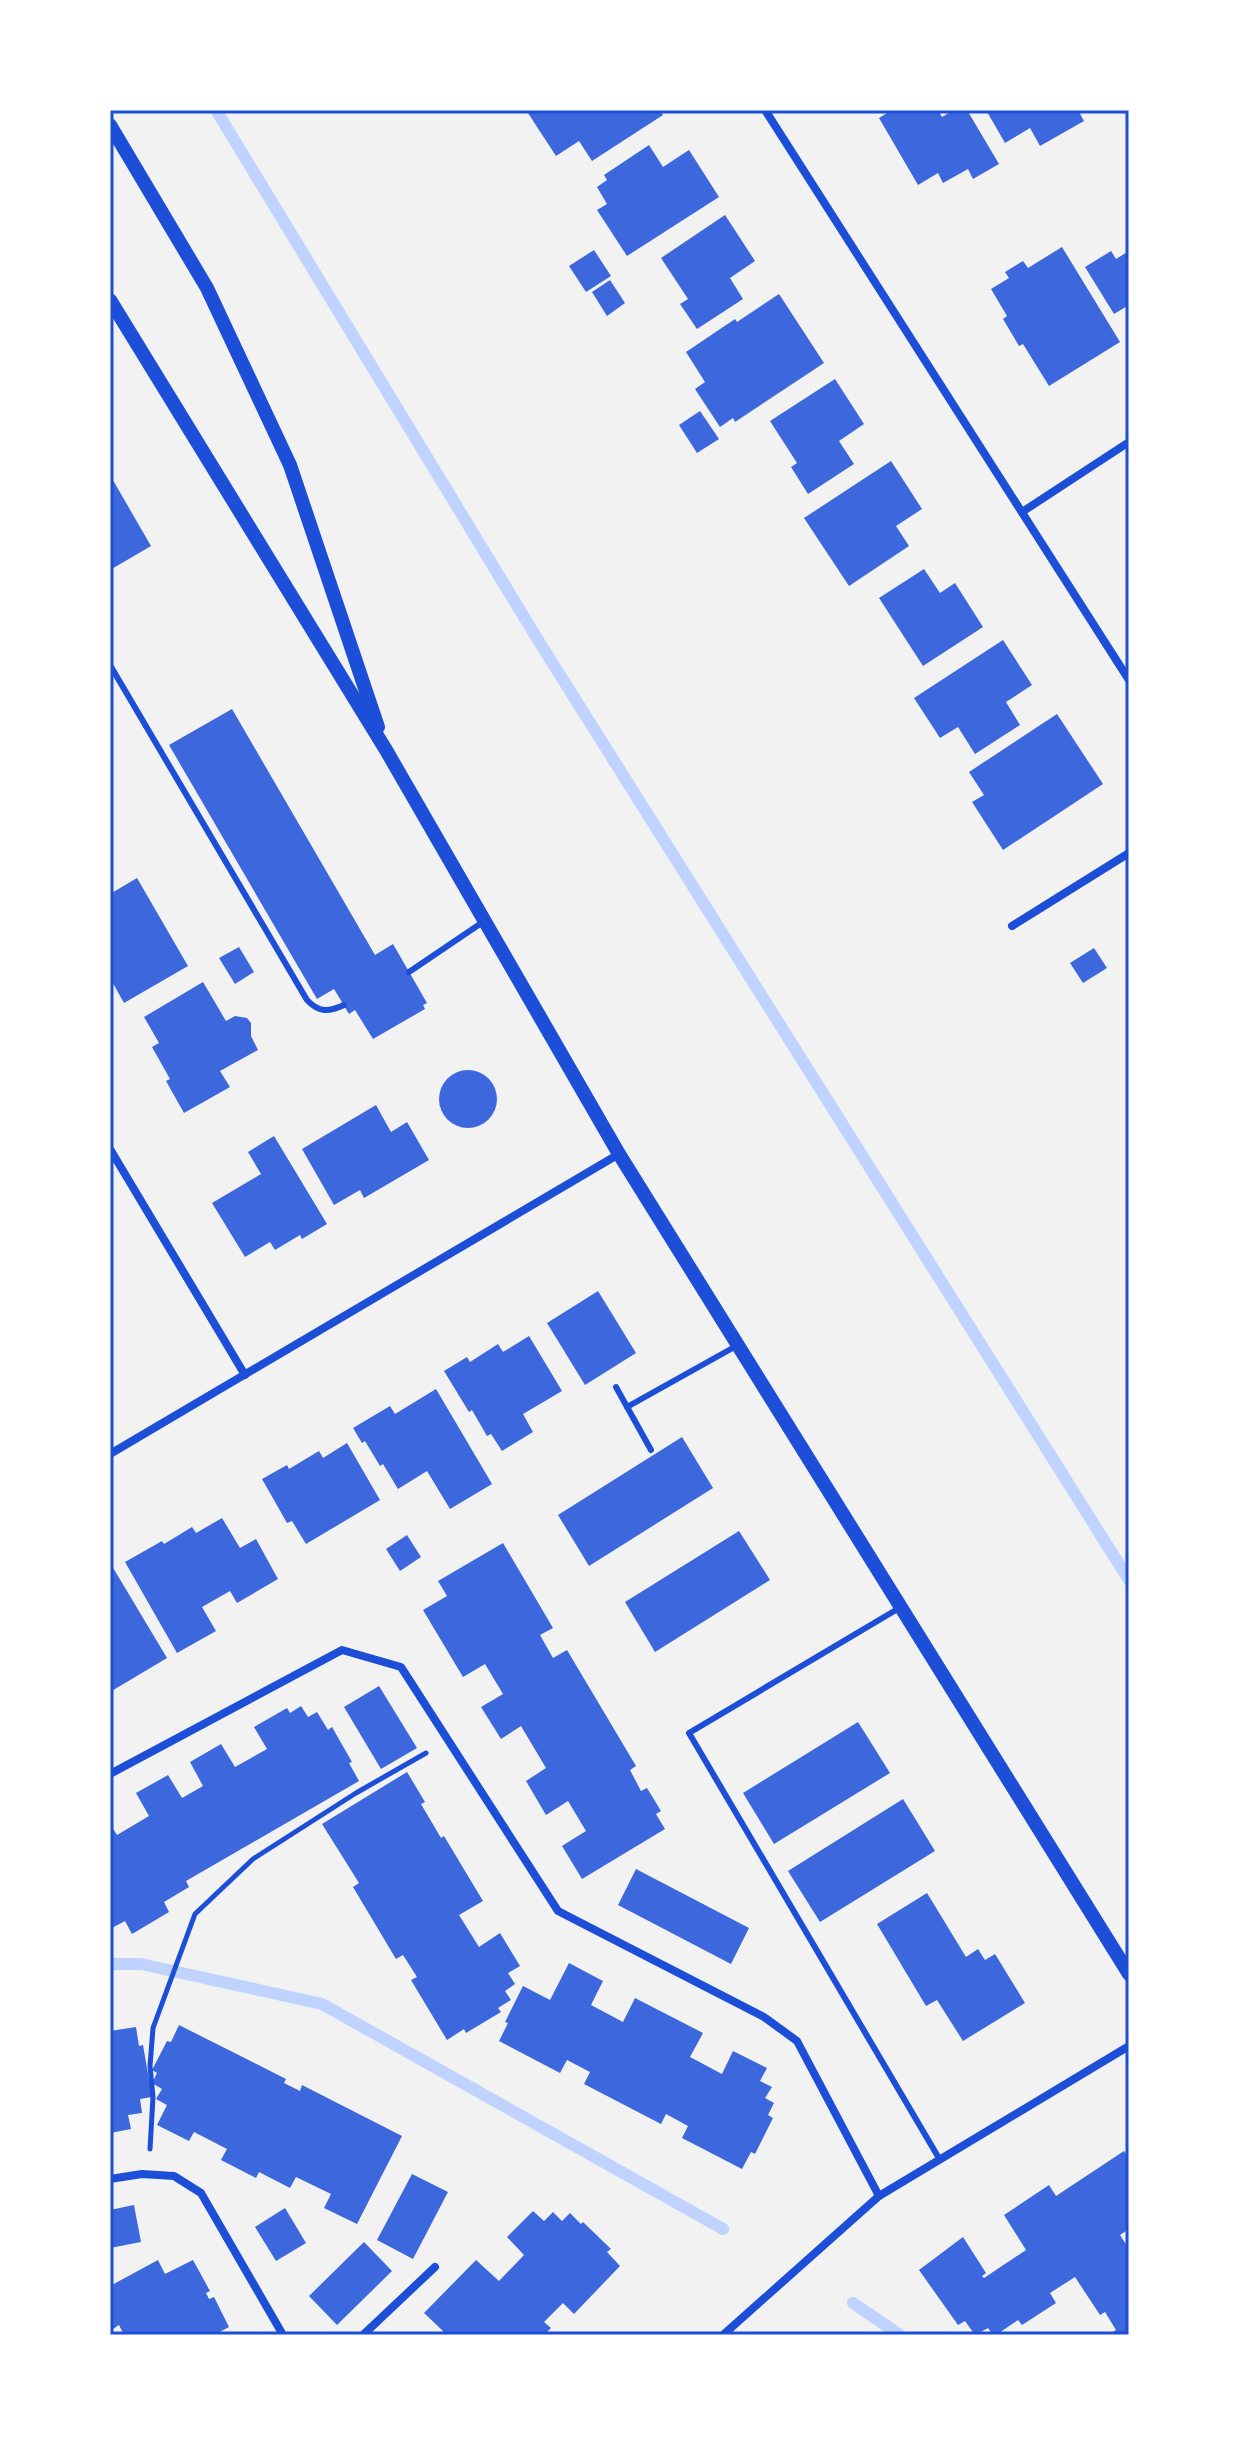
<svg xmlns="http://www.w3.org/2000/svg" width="1239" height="2445" viewBox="0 0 1239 2445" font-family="'IBM Plex Sans',sans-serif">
<rect width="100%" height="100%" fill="#f2f2f2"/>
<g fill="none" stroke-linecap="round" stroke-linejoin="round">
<g stroke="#bfd3fe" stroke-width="12">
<path d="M216 110 538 640 1129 1580"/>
<path d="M110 1964H141L322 2004 723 2229"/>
<path d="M853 2303 900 2335"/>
</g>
</g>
<g fill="#3d67dc">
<path d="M526 110H660L663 115 592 161 579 141 556 156Z"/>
<path d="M892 110H938L942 117 954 110H967L999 164 973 179 968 169 943 183 938 173 918 185 879 118Z"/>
<path d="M986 110H1078L1084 121 1040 146 1030 128 1005 143Z"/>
<path d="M649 145 663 167 689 150 719 197 627 256 597 210 607 204 597 187 607 180 604 175Z"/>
<path d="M725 215 755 261 730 278 743 299 697 329 680 304 688 299 661 258Z"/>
<path d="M1062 247 1120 342 1049 386 1023 344 1019 346 1003 319 1007 316 991 289 1009 278 1005 272 1023 261 1028 268Z"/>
<path d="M594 250 611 276 586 292 569 266Z"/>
<path d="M1111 251 1116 259 1129 251V305L1114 314 1085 267Z"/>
<path d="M610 280 625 303 607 316 592 292Z"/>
<path d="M779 294 824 363 735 422 733 418 720 427 695 389 705 382 686 352 735 319 737 322Z"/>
<path d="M835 379 864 424 839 441 854 464 808 494 791 467 797 463 770 421Z"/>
<path d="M700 411 719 439 697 453 679 425Z"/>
<path d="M891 461 922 509 896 526 909 546 849 586 804 518Z"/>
<path d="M110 475 151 546 110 570Z"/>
<path d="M924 569 940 593 955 583 983 627 923 666 879 598Z"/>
<path d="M1003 640 1032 685 1006 702 1020 725 975 754 958 727 940 738 914 698Z"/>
<path d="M232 709 375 955 393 944 427 1003 423 1005 425 1009 373 1039 355 1010 349 1014 334 989 317 999 169 745Z"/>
<path d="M1057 714 1103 784 1003 850 972 802 984 795 969 772Z"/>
<path d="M137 878 188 966 124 1003 110 978V894Z"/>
<path d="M239 947 254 972 235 984 219 958Z"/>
<path d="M1094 948 1107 968 1083 983 1070 963Z"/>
<path d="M203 982 226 1021 235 1016 247 1018 251 1023V1036L258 1050 220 1071 230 1087 184 1113 166 1081 170 1079 152 1047 159 1043 144 1017Z"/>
<circle cx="468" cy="1099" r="29"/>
<path d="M376 1105 391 1132 407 1122 429 1160 364 1198 360 1190 334 1205 302 1149Z"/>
<path d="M274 1136 327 1224 302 1239 300 1235 275 1250 270 1242 245 1257 212 1203 261 1174 248 1152Z"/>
<path d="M598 1291 636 1353 585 1385 547 1323Z"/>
<path d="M529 1336 562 1391 523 1414 533 1432 502 1451 491 1434 487 1436 472 1410 469 1412 444 1371 467 1357 470 1362 498 1344 503 1352Z"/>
<path d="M436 1389 492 1484 450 1509 427 1471 398 1489 383 1464 380 1466 365 1441 362 1443 353 1428 390 1406 395 1414Z"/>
<path d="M682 1437 713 1488 589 1566 558 1515Z"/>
<path d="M347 1443 380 1500 306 1544 292 1521 287 1523 262 1479 287 1465 289 1469 319 1451 323 1458Z"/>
<path d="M222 1518 240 1548 256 1539 278 1579 237 1603 230 1591 202 1607 216 1631 177 1653 125 1562 162 1541 164 1544 192 1527 196 1533Z"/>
<path d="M739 1531 770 1580 655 1652 625 1602Z"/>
<path d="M407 1535 421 1557 400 1571 386 1549Z"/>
<path d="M503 1543 553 1628 540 1635 553 1658 567 1650 636 1766 630 1770 641 1791 647 1788 661 1811 656 1814 665 1829 582 1879 562 1846 586 1831 568 1801 546 1815 526 1781 546 1768 521 1726 501 1739 481 1707 503 1694 485 1664 463 1677 423 1610 447 1596 438 1581Z"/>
<path d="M112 1566 167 1658 110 1692V1567Z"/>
<path d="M379 1686 417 1748 381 1769 344 1707Z"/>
<path d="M301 1706 308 1717 317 1712 328 1730 332 1727 352 1762 349 1763 359 1781 186 1881 189 1887 164 1902 169 1912 132 1934 125 1921 110 1929V1824L117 1835 149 1816 136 1793 168 1775 182 1798 203 1786 190 1762 221 1744 235 1767 267 1749 254 1727 287 1708 290 1713Z"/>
<path d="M858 1722 890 1773 774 1844 743 1793Z"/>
<path d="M407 1772 425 1802 421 1804 441 1838 444 1836 483 1901 459 1915 479 1947 500 1933 520 1966 508 1973 515 1984 505 1991 511 2000 498 2008 501 2012 466 2033 464 2029 447 2040 411 1980 417 1977 403 1955 396 1959 353 1887 359 1883 322 1824Z"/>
<path d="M903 1799 935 1851 820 1922 788 1871Z"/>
<path d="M636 1869 749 1928 731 1964 618 1905Z"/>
<path d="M927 1893 966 1957 978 1949 985 1960 995 1954 1025 2003 963 2041 937 2000 926 2006 877 1924Z"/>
<path d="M569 1963 603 1981 591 2005 623 2022 635 1998 703 2033 690 2057 722 2074 733 2051 767 2068 760 2081 772 2087 765 2098 774 2103 768 2115 773 2118 755 2154 751 2152 742 2169 682 2138 688 2126 666 2114 661 2124 584 2084 590 2072 567 2060 560 2073 499 2041 508 2023 505 2022 523 1986 550 2000Z"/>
<path d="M179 2025 286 2079 284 2083 300 2091 302 2085 402 2136 357 2224 324 2208 331 2194 296 2177 290 2188 259 2172 256 2178 221 2160 227 2149 194 2132 189 2141 157 2125 167 2105 156 2099 162 2089 152 2083 157 2073 152 2070 167 2041 171 2042Z"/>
<path d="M136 2027 139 2046 143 2045 152 2097 140 2099 142 2113 128 2115 131 2129 110 2133V2031Z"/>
<path d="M1124 2151 1129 2159V2229L1120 2235 1129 2249V2335H1108L1116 2330 1105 2312 1100 2315 1075 2277 1050 2293 1056 2303 1022 2325 1018 2320 996 2335H993L988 2328 975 2335 965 2321 958 2325 919 2270 963 2237 986 2273 982 2276 984 2278 1026 2250 1004 2215 1049 2185 1056 2196Z"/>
<path d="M412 2174 448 2192 413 2259 377 2240Z"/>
<path d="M134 2205 141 2242 110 2248V2210Z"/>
<path d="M285 2208 306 2243 276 2261 255 2227Z"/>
<path d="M533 2211 544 2221 553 2212 562 2221 570 2213 581 2224 583 2222 611 2249 607 2252 620 2266 574 2314 563 2303 544 2322 551 2328 544 2335H439L443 2331 424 2313 476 2260 499 2281 524 2255 507 2237Z"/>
<path d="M364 2242 392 2271 337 2325 309 2296Z"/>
<path d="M158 2260 165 2274 193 2260 210 2291 206 2293 209 2299 214 2297 229 2327 214 2335H124L119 2325 113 2329 110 2322V2286Z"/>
</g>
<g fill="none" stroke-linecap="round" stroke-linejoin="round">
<path stroke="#1d4ed8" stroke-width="5" d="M150 2149 153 2097 150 2066 153 2028 195 1914 253 1859 356 1793 426 1753"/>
<g stroke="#1d4ed8" stroke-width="6">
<path d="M110 665 307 1000C319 1013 329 1012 344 1005"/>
<path d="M409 972 483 922"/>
<path d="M616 1387 651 1450"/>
<path d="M627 1407 738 1345"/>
<path d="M901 1607 689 1733 940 2160"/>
</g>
<g stroke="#1d4ed8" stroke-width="8">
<path d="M765 110 1129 680"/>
<path d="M1022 512 1129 442"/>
<path d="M1012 926 1129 853"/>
<path d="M110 1149 245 1375"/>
<path d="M110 1454 619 1154"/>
<path d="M110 1774 342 1650 401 1667 558 1911 764 2017 797 2041 879 2196"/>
<path d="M110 2179 142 2174 174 2176 201 2193 283 2335"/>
<path d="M363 2335 435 2267"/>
<path d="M723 2335 879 2196 1129 2046"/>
</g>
<g stroke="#1d4ed8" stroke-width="14">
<path d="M110 125 207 288 290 465 378 727"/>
<path d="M110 300 386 750 619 1154 1129 1974"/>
</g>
</g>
<rect width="1239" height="2445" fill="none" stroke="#ffffff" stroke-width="224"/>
<rect x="112" y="112" width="1015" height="2221" fill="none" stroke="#1d4ed8" stroke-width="3"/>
</svg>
